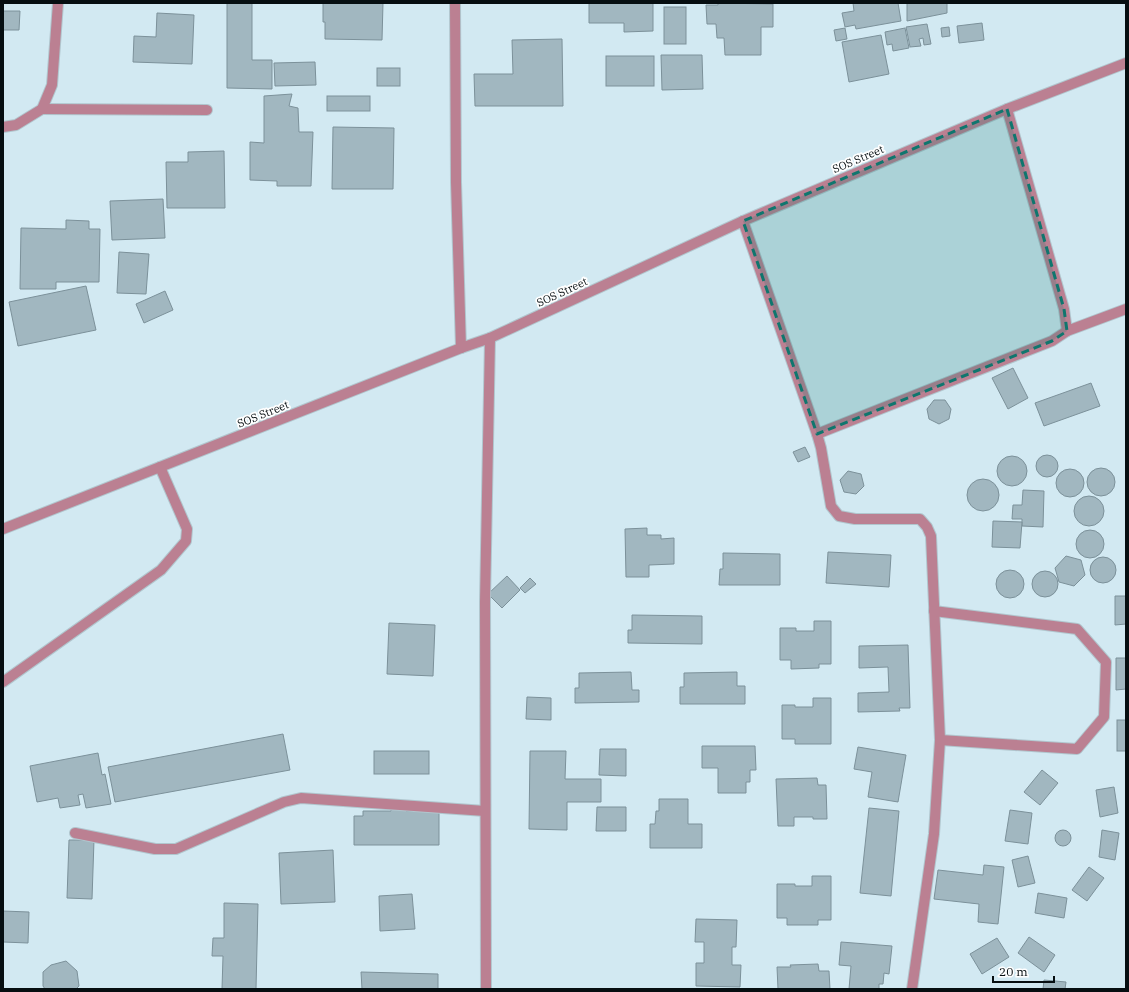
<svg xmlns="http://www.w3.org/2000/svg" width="1129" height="992" viewBox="0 0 1129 992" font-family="'IBM Plex Serif',serif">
<rect width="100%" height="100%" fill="#d2e9f2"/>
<g fill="#a1b7c0" stroke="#7c919a">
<path d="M227 3H252V60H272V89L227 88Z"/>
<path d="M323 3H383L382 40 325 39V22H323Z"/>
<path d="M589 3H653V31L624 32V23H589Z"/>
<path d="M718 3 773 4V27H761V55H725L724 38H717L716 24H707L706 5H718Z"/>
<path d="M853 3H898L901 21 856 29 855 25 845 27 842 13 854 11Z"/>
<path d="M907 3H947V13L907 21Z"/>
<rect x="664" y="7" width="22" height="37"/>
<path d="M3 11H20L19 30H3Z"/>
<path d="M157 13 194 15 192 64 133 62 134 36 156 37Z"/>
<path d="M982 23 984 40 959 43 957 26Z"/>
<path d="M927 24 931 44 924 45 923 38 919 39 921 46 910 47 906 27Z"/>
<path d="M949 27 950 36 942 37 941 28Z"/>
<path d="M845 28 847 39 836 41 834 30Z"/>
<path d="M905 28 909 48 893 51 892 44 887 45 885 32Z"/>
<path d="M881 35 889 74 849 82 842 42Z"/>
<path d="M562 39 563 106H475L474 74H513L512 40Z"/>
<path d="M661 55H702L703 89 662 90Z"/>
<rect x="606" y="56" width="48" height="30"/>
<path d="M315 62 316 85 275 86 274 63Z"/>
<rect x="377" y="68" width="23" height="18"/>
<path d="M292 94 289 106 298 108 299 132H313L311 186H277V181L250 180V142L264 143V96Z"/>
<rect x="327" y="96" width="43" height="15"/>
<path d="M333 127 394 128 393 189H332Z"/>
<path d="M224 151 225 208H167L166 162H188V152Z"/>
<path d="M163 199 165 238 112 240 110 201Z"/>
<path d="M66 220 89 221V229H100L99 282H56V289H20L21 228 66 229Z"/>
<path d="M119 252 149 254 146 294 117 293Z"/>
<path d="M86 286 96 330 18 346 9 302Z"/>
<path d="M165 291 173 310 144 323 136 304Z"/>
<path d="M1013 368 1028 398 1008 409 992 378Z"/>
<path d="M1091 383 1100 406 1044 426 1035 403Z"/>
<path d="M934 400H945L951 409 949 419 939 424 929 419 927 409Z"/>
<path d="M805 447 810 457 798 462 793 452Z"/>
<circle cx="1047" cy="466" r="11"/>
<circle cx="1012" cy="471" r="15"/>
<circle cx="1101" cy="482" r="14"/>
<circle cx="1070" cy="483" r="14"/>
<path d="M848 471 861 474 864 486 856 494 844 492 840 480Z"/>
<circle cx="983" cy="495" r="16"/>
<path d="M1023 490 1044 491 1043 527 1022 526V519H1012L1013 505H1022Z"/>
<circle cx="1089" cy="511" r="15"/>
<path d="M993 521 1022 522 1020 548 992 547Z"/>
<path d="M647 528V535H661V539L674 538V564L649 565V577H626L625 529Z"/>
<circle cx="1090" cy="544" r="14"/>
<path d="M828 552 891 555 889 587 826 583Z"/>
<path d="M723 553 780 554V585H719L720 569H723Z"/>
<path d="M1066 556 1081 560 1085 575 1074 586 1059 582 1055 568Z"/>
<circle cx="1103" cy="570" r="13"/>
<circle cx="1010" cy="584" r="14"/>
<circle cx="1045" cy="584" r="13"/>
<path d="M507 576 520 590 502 608 488 594Z"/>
<path d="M530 578 536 584 525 593 520 588Z"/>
<path d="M1115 596H1126V624L1115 625Z"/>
<path d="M632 615 702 616V644L628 643V630H632Z"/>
<path d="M814 621H831V664H819V668L791 669V660H780V628H796V631H814Z"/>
<path d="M389 623 435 625 433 676 387 674Z"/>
<path d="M908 645 910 708H899L900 711 858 712V693L889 692 888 667 859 668V646Z"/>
<path d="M1116 658H1126V689L1116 690Z"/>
<path d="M631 672 632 690H639V702L575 703V688H579V673Z"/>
<path d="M737 672V686H745V704H680V687H684V673Z"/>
<path d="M527 697 551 698V720L526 719Z"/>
<path d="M813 698H831V744H795V739H782V705H795V707H813Z"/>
<rect x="1117" y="720" width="9" height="31"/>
<path d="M283 734 290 770 115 802 108 767Z"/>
<path d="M702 746H755L756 770H750V782H746V793H718V768H702Z"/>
<path d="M858 747 906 755 898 802 868 797 872 772 854 769Z"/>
<path d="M600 749H626V776L599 775Z"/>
<rect x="374" y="751" width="55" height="23"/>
<path d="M530 751H566L565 779H601V802H567V830L529 829Z"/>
<path d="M98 753 102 775 105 774 111 804 86 808 83 794 78 795 80 805 60 808 58 798 37 802 30 766Z"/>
<path d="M1042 770 1058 783 1040 805 1024 792Z"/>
<path d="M817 778 818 785H826L827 819H813V817H794V826H778L776 779Z"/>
<path d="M1114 787 1118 813 1100 817 1096 790Z"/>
<path d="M659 799H688V824H702V848H650V824H655L656 811H659Z"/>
<path d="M597 807H626V831H596Z"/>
<path d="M391 808H406V811H439V845H354V816H363V811H391Z"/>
<path d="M869 808 899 811 891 896 860 893Z"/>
<path d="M1010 810 1032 813 1028 844 1005 841Z"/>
<path d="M1102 830 1119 833 1115 860 1099 857Z"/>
<circle cx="1063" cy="838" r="8"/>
<path d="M69 840H94L92 899 67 898Z"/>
<path d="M333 850 335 902 281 904 279 853Z"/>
<path d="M1028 856 1035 883 1018 887 1012 860Z"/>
<path d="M984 865 1004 867 998 924 978 922 979 904 934 899 938 870 983 875Z"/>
<path d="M1089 867 1104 878 1087 901 1072 890Z"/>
<path d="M812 876H831V920H818V925H787V918H777V884H795V886H812Z"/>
<path d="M1038 893 1067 898 1064 918 1035 913Z"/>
<path d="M412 894 415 929 380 931 379 896Z"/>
<path d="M224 903 258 904 256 989H222L223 956H212L213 938H224Z"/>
<path d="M3 911 29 912 28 943 3 942Z"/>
<path d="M696 919 737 920 736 947H732V965H741L740 987 696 986V963H704V942H695Z"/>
<path d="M1029 937 1055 955 1044 972 1018 953Z"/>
<path d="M997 938 1009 957 982 974 970 954Z"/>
<path d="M841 942 892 946 889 974 884 973 883 984H879V989H849L851 966 839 965Z"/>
<path d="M66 961 77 971 79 986 76 989H45L43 986V972L51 965Z"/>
<path d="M818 964 819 971H829L830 989H778L777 967H791L790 965Z"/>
<path d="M361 972 438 974V989H362Z"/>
<path d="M1044 980 1066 982 1065 989H1043Z"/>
</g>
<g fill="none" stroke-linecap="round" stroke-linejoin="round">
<g stroke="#b1c6ce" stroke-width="12">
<g id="minor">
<path d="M455 3 456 182 461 348"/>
<path d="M42 109 207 110"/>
<path d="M1007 109 1064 309 1067 331"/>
<path d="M3 127 16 125 42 109 52 85 58 3"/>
<path d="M743 221 817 434 821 448 831 506 839 516 855 519H920L927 527 931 536 940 740 934 834 912 989"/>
<path d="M817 434 1052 341 1067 331 1126 309"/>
<path d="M3 529 461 348 490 338 743 221 1007 109 1126 63"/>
<path d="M934 611 1077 629 1106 662 1104 717 1077 749 940 740"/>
<path d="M3 682 161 570 186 541 187 529 160 467"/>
<path d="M75 833 155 849H176L284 802 301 798 485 811"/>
<path d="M486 989 485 602 490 338"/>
</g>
</g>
<use href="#minor" stroke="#bb8092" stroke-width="10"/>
</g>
<path fill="#0f766e" fill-opacity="0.2" stroke="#0f766e" stroke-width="3" stroke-dasharray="8 5" stroke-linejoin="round" d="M1007 109 1064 309 1067 331 1052 341 817 434 743 221Z"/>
<g text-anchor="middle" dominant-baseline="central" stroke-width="3.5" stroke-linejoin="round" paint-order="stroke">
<g font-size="11" fill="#060e11" stroke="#fff">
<text transform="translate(858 159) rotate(-23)">SOS Street</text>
<text transform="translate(562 292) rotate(-25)">SOS Street</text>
<text transform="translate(263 414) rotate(-22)">SOS Street</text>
</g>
</g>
<rect width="1129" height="992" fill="none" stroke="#060e11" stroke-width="8"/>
<path d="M993 976v6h61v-6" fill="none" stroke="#060e11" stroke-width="2"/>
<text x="999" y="976" font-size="12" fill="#060e11" stroke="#ffffff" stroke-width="3" paint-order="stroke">20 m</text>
</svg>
